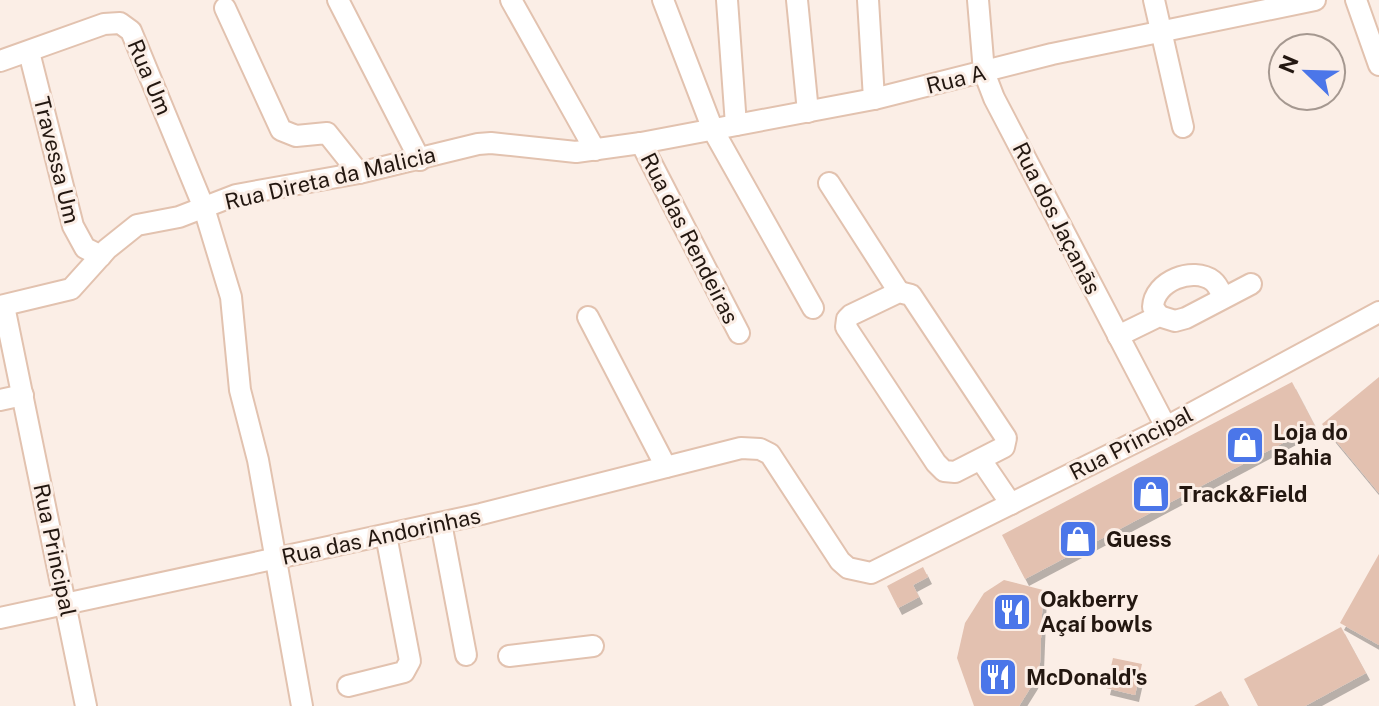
<svg xmlns="http://www.w3.org/2000/svg" width="1379" height="706" viewBox="0 0 1379 706" font-family="'Public Sans',sans-serif">
<defs>
<filter id="shadow"><feDropShadow dx="4" dy="7" stdDeviation="0" flood-color="#0004"/></filter>
</defs>
<rect width="100%" height="100%" fill="#fbeee6"/>
<g fill="#e3c1b0" filter="url(#shadow)">
<path d="M1379 377V493L1322 424Z"/>
<path d="M1292 382 1315 426 1025 579 1002 535Z"/>
<path d="M1379 554V645L1340 623Z"/>
<path d="M923 567 928 577 913 585 919 597 898 608 887 586Z"/>
<path d="M1004 580 1043 590 1040 663 1034 682 1019 706H974L957 658 965 623 984 593Z"/>
<path d="M1341 627 1366 673 1305 706H1258L1244 679Z"/>
<path d="M1113 658 1142 664 1135 695 1106 688Z"/>
<path d="M1221 691 1229 706H1194Z"/>
</g>
<g fill="none" stroke-linecap="round" stroke-linejoin="round">
<g stroke="#e2c2af" stroke-width="24">
<g id="minor">
<path d="M338 0 420 160"/>
<path d="M511 0 595 150"/>
<path d="M663 0 713 130 813 308"/>
<path d="M727 0 736 125"/>
<path d="M797 0 808 112"/>
<path d="M868 0 874 99"/>
<path d="M978 0 984 72 994 98 1166 427"/>
<path d="M1154 0 1183 127"/>
<path d="M1356 0 1379 65"/>
<path d="M225 8 281 130 296 136 327 133 359 173"/>
<path d="M29 52 73 226 85 248 101 256"/>
<path d="M0 61 104 24 120 23 131 31 204 208 231 297 240 390 258 460 302 706"/>
<path d="M641 143 739 333"/>
<path d="M829 183 899 292"/>
<path d="M899 292 911 295 1006 438 1004 447 955 472 944 471 936 463 846 327 847 319 851 315Z"/>
<path d="M0 306 71 289 107 249 137 225 179 217 236 195 359 173 478 144 491 143 576 152 641 143 874 99 1052 54 1315 0"/>
<path d="M4 306 86 706"/>
<path d="M1159 316 1153 307C1154 281 1193 266 1213 281 1218 285 1220 291 1223 297"/>
<path d="M588 317 666 467"/>
<path d="M1118 336 1159 316 1175 321 1186 318 1251 284"/>
<path d="M0 400 23 395"/>
<path d="M981 460 1011 504"/>
<path d="M441 523 466 655"/>
<path d="M0 618 481 514 741 448 760 449 770 454 840 561 848 568 871 573 1166 427 1379 312"/>
<path d="M509 656 593 646"/>
<path d="M348 686 404 672 410 661 386 535"/>
</g>
</g>
<use href="#minor" stroke="#fff" stroke-width="20"/>
</g>
<defs>
<g id="shop-square" transform="scale(2)"><rect x="-9" y="-9" width="18" height="18" rx="4" fill="#4b76e9" stroke="#fbeee6"/><path d="M-5-2.5h2.3a2.7 3.5 0 0 1 5.4 0H5L5.5 6h-11ZM-1.5-2.5h3a1.5 2.3 0 0 0-3 0Z" fill="#fff"/></g>
<g id="restaurant-square" transform="scale(2)"><rect x="-9" y="-9" width="18" height="18" rx="4" fill="#4b76e9" stroke="#fbeee6"/><path d="M-5-6h1v4h1v-4h1v4h1v-4h1v5L-1.5 .5V6h-2V.5L-5-1ZM5-6V6H3V1.5H1.5Q1.5-4 5-6Z" fill="#fff"/></g>
</defs>
<g fill-rule="evenodd">
<use href="#shop-square" x="1245" y="445"/>
<use href="#shop-square" x="1151" y="494"/>
<use href="#shop-square" x="1078" y="539"/>
<use href="#restaurant-square" x="1012" y="612"/>
<use href="#restaurant-square" x="998" y="677"/>
</g>
<g text-anchor="middle" dominant-baseline="central" stroke-width="6" stroke-linejoin="round" paint-order="stroke">
<g font-size="22" fill="#231710" stroke="#fbeee6">
<text transform="translate(150 77) rotate(67)">Rua Um</text>
<text transform="translate(956 79) rotate(-14)">Rua A</text>
<text transform="translate(57 160) rotate(76)">Travessa Um</text>
<text transform="translate(330 178) rotate(-13)">Rua Direta da Malicia</text>
<text transform="translate(1057 218) rotate(63)">Rua dos Jaçanãs</text>
<text transform="translate(690 238) rotate(63)">Rua das Rendeiras</text>
<text transform="translate(1131 443) rotate(-27)">Rua Principal</text>
<text transform="translate(381 536) rotate(-12)">Rua das Andorinhas</text>
<text transform="translate(55 550) rotate(78)">Rua Principal</text>
</g>
<g font-size="22" font-weight="bold" fill="#231710" stroke="#fbeee6" text-anchor="start">
<text x="1273" y="432">Loja do<tspan x="1273" dy="25">Bahia</tspan></text>
<text x="1179" y="494">Track&amp;Field</text>
<text x="1106" y="539">Guess</text>
<text x="1040" y="599">Oakberry<tspan x="1040" dy="25">Açaí bowls</tspan></text>
<text x="1026" y="677">McDonald's</text>
</g>
</g>
<g transform="translate(1307 72) rotate(293)"><circle r="38" fill="#fbeee6" stroke="#a59890" stroke-width="2"/>
<path d="M0-6L14 30L0 20L-14 30Z" fill="#4b76e9"/>
<text y="-12" font-size="22" font-weight="bold" text-anchor="middle" fill="#231710">N</text>
</g>
</svg>
